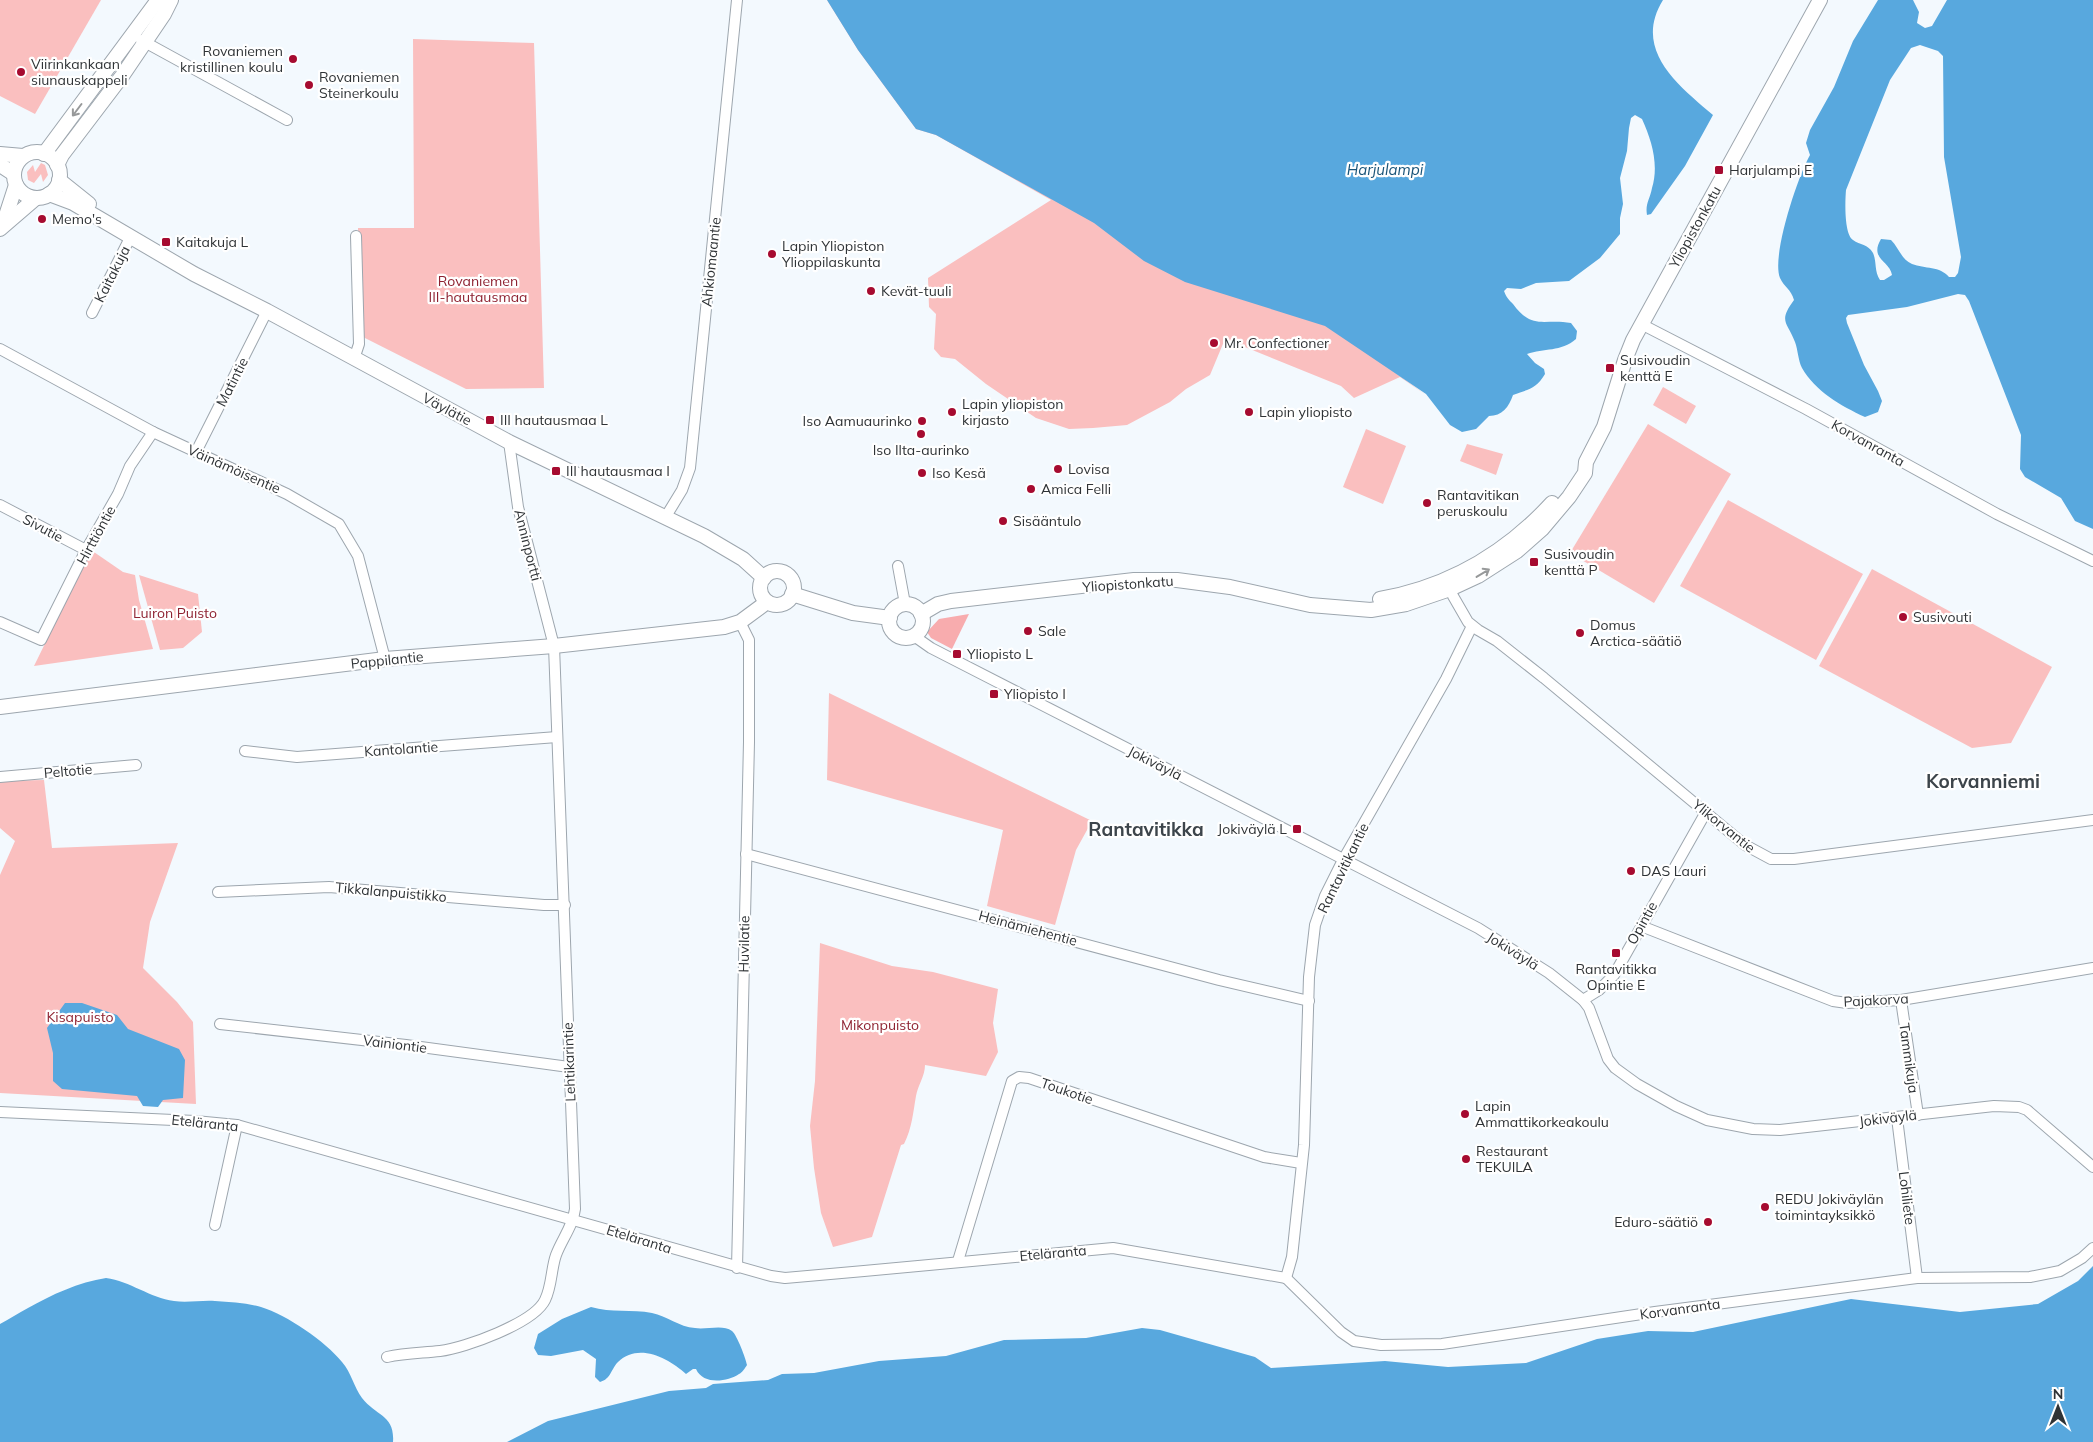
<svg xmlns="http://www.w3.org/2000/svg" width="2093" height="1442" viewBox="0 0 2093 1442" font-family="Mulish,sans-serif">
<rect width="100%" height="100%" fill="#f3f9fe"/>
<g fill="#fabfbf">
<path d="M0 0H101L35 114 0 96Z"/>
<path d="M827 0 952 51 1426 395 1400 377 1354 398 1341 386 1225 339 1210 375 1186 389 1170 402 1127 425 1093 428 1069 429 1036 418 986 384 955 359 941 357 934 349 936 314 929 307 928 278 1051 200 936 135 916 129 858 50Z"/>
<path d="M413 39 534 43 544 388 466 389 359 335 358 228H414Z"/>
<path d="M41 163 45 165 48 175 43 182 41 174 34 183 28 180 27 172 33 165 35 172Z"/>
<path d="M1663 387 1696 406 1686 424 1653 405Z"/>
<path d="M1648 424 1731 474 1654 603 1570 553Z"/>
<path d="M1366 429 1406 446 1383 504 1343 487Z"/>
<path d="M1467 444 1503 454 1496 475 1460 461Z"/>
<path d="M1728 500 1863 574 1816 660 1680 586Z"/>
<path d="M91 550 123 572 135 575 139 600 153 649 34 666Z"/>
<path d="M1872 569 2052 667 2011 743 1972 748 1819 666Z"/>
<path d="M139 575 198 594 202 632 183 648 160 650Z"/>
<path d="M829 693 1092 821 1076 850 1055 925 987 906 1003 830 827 780Z"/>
<path d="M44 780 52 848 178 843 150 922 143 968 177 1002 193 1022 196 1104 0 1093V875L15 841 0 828V781Z"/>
<path d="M820 943 892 966 933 972 998 989 993 1023 998 1052 986 1076 925 1065C925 1076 918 1085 916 1096 913 1113 912 1128 904 1144L901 1145 872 1237 833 1247 821 1213 814 1168 810 1126 815 1081Z"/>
</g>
<path fill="#f8acae" d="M969 614 952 649 931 638 927 632 939 619Z"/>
<g fill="#58a8de" fill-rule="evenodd">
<path d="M827 0H1663C1632 50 1679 86 1713 115L1685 166 1651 214 1647 215C1645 204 1650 199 1652 188 1659 165 1652 141 1642 119L1635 115 1631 118 1629 128 1627 151 1620 178 1623 204 1620 218V234L1600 258 1569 281 1536 283 1521 289 1507 288 1504 291C1506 297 1509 300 1513 304 1533 331 1544 318 1571 323L1577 331 1576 339C1561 352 1544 348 1527 354L1535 363 1544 369 1545 374C1536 389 1529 389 1513 395 1509 407 1502 416 1489 416L1476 429 1462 432 1450 425 1426 394 1325 326 1185 282 1144 261 1094 223 936 135 916 129 858 50Z"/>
<path d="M1878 0H1913L1919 12 1917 23 1925 28 1932 26 1947 0H2093V529L2075 521 2061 498 2025 477 2020 469 2021 435 1969 301 1965 295 1958 294 1907 307 1848 315 1846 318 1847 323 1864 365 1878 391 1882 401 1878 412 1865 417C1841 406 1815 391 1802 368 1798 360 1798 350 1795 342 1787 321 1778 322 1794 300 1791 289 1784 287 1780 278 1771 256 1798 176 1810 155L1806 143 1810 130 1834 87 1853 41ZM1920 45 1938 51 1943 56 1944 157 1961 257 1958 273 1955 277H1949C1940 266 1925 269 1912 264 1901 259 1899 248 1891 240L1881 239C1869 259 1890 261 1892 275L1884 280H1880C1874 271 1877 262 1873 253 1868 244 1860 245 1853 240 1844 234 1845 201 1846 190L1890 80 1911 48Z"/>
<path d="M65 1003H82L117 1015 128 1029 179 1049 185 1060 183 1098 163 1100 158 1107 143 1106 137 1096 62 1089 53 1081V1053L47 1028Z"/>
<path d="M2093 1266V1442H507L548 1421 669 1391 706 1388 713 1384 768 1380 782 1374 814 1373 879 1361 946 1356 1004 1340 1086 1338 1142 1328 1160 1330 1255 1357 1271 1368 1385 1361 1448 1367 1526 1363 1597 1339 1648 1331 1693 1332 1851 1299 1960 1312 2038 1304 2078 1281Z"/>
<path d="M106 1278C130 1281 150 1298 174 1301 187 1303 202 1300 215 1301 230 1302 247 1303 261 1307 287 1315 325 1341 342 1362 351 1372 354 1387 362 1398 376 1416 395 1415 393 1442H0V1324C10 1319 18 1313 28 1308 51 1295 79 1282 106 1278Z"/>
<path d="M591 1307C611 1313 632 1309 652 1313 667 1316 679 1327 695 1328 706 1330 723 1324 732 1331 737 1335 746 1359 747 1365 745 1368 742 1373 739 1374 727 1382 703 1385 696 1369H693L686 1374C669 1358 638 1342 618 1362 611 1369 611 1379 600 1382L595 1377 596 1359 583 1350 551 1356 538 1355 534 1348 538 1334 562 1319Z"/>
</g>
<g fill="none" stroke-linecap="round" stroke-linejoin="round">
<g stroke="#9da6ae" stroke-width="12">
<g id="minor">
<path d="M141 40 287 120"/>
<path d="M92 313 131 236"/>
<path d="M1643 325 1806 409 1997 514 2093 561"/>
<path d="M0 349 153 432 287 494 339 524 358 556 385 659"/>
<path d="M354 359 359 344 356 236"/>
<path d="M196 452 267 311"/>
<path d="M0 505 86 550"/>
<path d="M665 518 682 490 690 468 737 0"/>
<path d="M898 566 905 604"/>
<path d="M1448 583 1453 596 1468 622 1478 630 1497 641 1544 678 1745 845 1771 859H1794L2093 820"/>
<path d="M0 622 41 640 86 550 118 494 130 466 153 432"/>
<path d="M914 636 931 648 1478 928 1549 973 1583 1000 1589 1008 1608 1059 1615 1068 1637 1084 1676 1106 1707 1120 1753 1129 1780 1130 1994 1106 2019 1107 2027 1110 2093 1167"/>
<path d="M245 751 297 757 557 737"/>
<path d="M0 777 136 765"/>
<path d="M746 854 1219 980 1309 1001"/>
<path d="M218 892 329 887 544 905H565"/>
<path d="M1641 926 1833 1001 1847 1003 1901 1000 2093 968"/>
<path d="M1583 1000 1599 990 1614 975 1706 812"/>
<path d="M1901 1000 1918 1115"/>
<path d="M220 1024 406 1045 569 1067"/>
<path d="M0 1112 195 1121 237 1125 771 1276 785 1278 864 1271 1113 1248 1286 1278"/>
<path d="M1897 1118 1917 1278"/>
<path d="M215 1225 237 1125"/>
<path d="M958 1261 1012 1081 1019 1077 1029 1078 1264 1157 1301 1163"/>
<path d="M737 1268 749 742V640L740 622"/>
<path d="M1286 1278 1341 1332 1354 1341 1381 1345 1442 1344 1655 1312 1917 1278 2030 1277 2060 1271 2082 1258 2093 1248"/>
<path d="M1286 1278 1292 1257 1304 1145 1309 977 1315 925 1325 896 1343 860 1446 679 1472 626"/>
<path d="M387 1357C405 1353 422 1353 440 1351 465 1348 534 1323 545 1300 552 1286 551 1269 556 1255 562 1239 573 1226 575 1209L554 646 518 507 509 442"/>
</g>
</g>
<g stroke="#9da6ae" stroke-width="16">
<g id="tertiary">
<circle cx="37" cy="175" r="23"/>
<path d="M0 154 23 156"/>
<path d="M44 154 158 0"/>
<path d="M0 165 14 174"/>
<path d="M57 165 62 155 122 76 164 14 171 0"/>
<path d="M59 180 89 204"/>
<path d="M49 194 73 203 194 274 267 311 509 442 704 536 743 559 764 578"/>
<path d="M3 225 16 185"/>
<path d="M0 229 36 198"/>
<circle cx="777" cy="588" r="17"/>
<path d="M792 594 853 613 890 618"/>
<path d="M1380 599C1448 587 1506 553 1552 503"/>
<circle cx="906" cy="621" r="17"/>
<path d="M921 614 938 604 951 601 1134 580H1177L1230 587 1310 605 1371 610 1406 604 1450 589 1478 576 1517 551 1542 529 1569 497 1585 473 1586 462 1604 427 1625 360 1633 340 1820 0"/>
<path d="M0 707 385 659 554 646 724 627 740 622 767 602"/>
</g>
</g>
<use href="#minor" stroke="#fff" stroke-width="10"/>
<use href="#tertiary" stroke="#fff" stroke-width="14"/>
</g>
<defs><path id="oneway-shaft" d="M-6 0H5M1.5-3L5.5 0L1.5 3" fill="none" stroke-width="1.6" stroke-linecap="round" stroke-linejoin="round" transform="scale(1.25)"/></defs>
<g stroke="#97999a">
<use href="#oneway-shaft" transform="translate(77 110) rotate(127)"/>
<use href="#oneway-shaft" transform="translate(1483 573) rotate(-31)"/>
</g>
<g fill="#a60b30" stroke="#fff" stroke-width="2">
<circle cx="293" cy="59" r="5"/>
<circle cx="21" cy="72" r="5"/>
<circle cx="309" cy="85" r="5"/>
<rect x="1714" y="165" width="10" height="10" rx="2.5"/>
<circle cx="42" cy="219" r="5"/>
<rect x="161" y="237" width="10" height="10" rx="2.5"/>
<circle cx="772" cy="254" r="5"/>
<circle cx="871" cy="291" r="5"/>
<circle cx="1214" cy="343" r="5"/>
<rect x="1605" y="363" width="10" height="10" rx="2.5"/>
<circle cx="952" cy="412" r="5"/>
<circle cx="1249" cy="412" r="5"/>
<rect x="485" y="415" width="10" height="10" rx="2.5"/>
<circle cx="922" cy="421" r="5"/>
<circle cx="921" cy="434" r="5"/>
<circle cx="1058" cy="469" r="5"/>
<rect x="551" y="466" width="10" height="10" rx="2.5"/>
<circle cx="922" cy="473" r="5"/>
<circle cx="1031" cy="489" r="5"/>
<circle cx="1427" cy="503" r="5"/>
<circle cx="1003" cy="521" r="5"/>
<rect x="1529" y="557" width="10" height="10" rx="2.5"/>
<circle cx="1903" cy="617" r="5"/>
<circle cx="1028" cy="631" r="5"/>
<circle cx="1580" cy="633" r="5"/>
<rect x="952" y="649" width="10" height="10" rx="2.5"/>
<rect x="989" y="689" width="10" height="10" rx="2.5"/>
<rect x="1292" y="824" width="10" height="10" rx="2.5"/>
<circle cx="1631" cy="871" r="5"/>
<rect x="1611" y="948" width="10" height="10" rx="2.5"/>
<circle cx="1465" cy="1114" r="5"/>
<circle cx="1466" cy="1159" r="5"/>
<circle cx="1765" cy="1207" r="5"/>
<circle cx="1708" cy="1222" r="5"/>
</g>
<g text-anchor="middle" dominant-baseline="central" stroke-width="4.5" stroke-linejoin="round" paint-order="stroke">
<g font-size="14" fill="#2f3336" stroke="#fff" text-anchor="start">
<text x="283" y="51" text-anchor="end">Rovaniemen<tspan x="283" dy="16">kristillinen koulu</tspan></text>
<text x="31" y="64">Viirinkankaan<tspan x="31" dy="16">siunauskappeli</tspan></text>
<text x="319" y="77">Rovaniemen<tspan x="319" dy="16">Steinerkoulu</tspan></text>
<text x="1729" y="170">Harjulampi E</text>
<text x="52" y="219">Memo's</text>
<text x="176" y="242">Kaitakuja L</text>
<text x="782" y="246">Lapin Yliopiston<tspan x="782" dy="16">Ylioppilaskunta</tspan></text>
<text x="881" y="291">Kevät-tuuli</text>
<text x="1224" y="343">Mr. Confectioner</text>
<text x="1620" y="360">Susivoudin<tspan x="1620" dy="16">kenttä E</tspan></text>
<text x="962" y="404">Lapin yliopiston<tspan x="962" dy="16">kirjasto</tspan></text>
<text x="1259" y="412">Lapin yliopisto</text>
<text x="500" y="420">III hautausmaa L</text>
<text x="912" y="421" text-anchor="end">Iso Aamuaurinko</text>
<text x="921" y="450" text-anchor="middle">Iso Ilta-aurinko</text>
<text x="1068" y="469">Lovisa</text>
<text x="566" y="471">III hautausmaa I</text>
<text x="932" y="473">Iso Kesä</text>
<text x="1041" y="489">Amica Felli</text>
<text x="1437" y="495">Rantavitikan<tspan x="1437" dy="16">peruskoulu</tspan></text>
<text x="1013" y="521">Sisääntulo</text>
<text x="1544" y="554">Susivoudin<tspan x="1544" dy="16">kenttä P</tspan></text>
<text x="1913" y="617">Susivouti</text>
<text x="1590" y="625">Domus<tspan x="1590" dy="16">Arctica-säätiö</tspan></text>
<text x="1038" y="631">Sale</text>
<text x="967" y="654">Yliopisto L</text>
<text x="1004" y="694">Yliopisto I</text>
<text x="1287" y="829" text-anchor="end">Jokiväylä L</text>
<text x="1641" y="871">DAS Lauri</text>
<text x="1616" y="969" text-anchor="middle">Rantavitikka<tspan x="1616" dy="16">Opintie E</tspan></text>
<text x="1475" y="1106">Lapin<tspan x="1475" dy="16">Ammattikorkeakoulu</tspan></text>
<text x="1476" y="1151">Restaurant<tspan x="1476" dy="16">TEKUILA</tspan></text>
<text x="1775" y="1199">REDU Jokiväylän<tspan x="1775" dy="16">toimintayksikkö</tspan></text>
<text x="1698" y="1222" text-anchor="end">Eduro-säätiö</text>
</g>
<g font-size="14" fill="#2f3336" stroke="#fff">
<text transform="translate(1695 227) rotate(-61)">Yliopistonkatu</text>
<text transform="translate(711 262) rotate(-84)">Ahkiomaantie</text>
<text transform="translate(112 274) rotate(-63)">Kaitakuja</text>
<text transform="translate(232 382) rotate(-63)">Matintie</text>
<text transform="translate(447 409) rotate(28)">Väylätie</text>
<text transform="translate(1868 443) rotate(29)">Korvanranta</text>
<text transform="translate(234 469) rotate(24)">Väinämöisentie</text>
<text transform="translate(43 528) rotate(28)">Sivutie</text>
<text transform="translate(96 535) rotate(-61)">Hirttiöntie</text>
<text transform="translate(528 545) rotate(76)">Anninportti</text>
<text transform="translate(1128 584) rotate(-4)">Yliopistonkatu</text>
<text transform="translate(387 660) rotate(-6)">Pappilantie</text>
<text transform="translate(401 749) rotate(-4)">Kantolantie</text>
<text transform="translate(1155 763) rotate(27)">Jokiväylä</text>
<text transform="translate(68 771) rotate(-5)">Peltotie</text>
<text transform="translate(1724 826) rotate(39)">Ylikorvantie</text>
<text transform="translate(1343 868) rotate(-64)">Rantavitikantie</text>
<text transform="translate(391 892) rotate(5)">Tikkalanpuistikko</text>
<text transform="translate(1642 923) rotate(-61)">Opintie</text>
<text transform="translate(1028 928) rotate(15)">Heinämiehentie</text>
<text transform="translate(744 944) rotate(-89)">Huvilatie</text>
<text transform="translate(1513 951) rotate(32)">Jokiväylä</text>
<text transform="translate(1876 1000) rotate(-3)">Pajakorva</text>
<text transform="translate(395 1044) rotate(7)">Vainiontie</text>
<text transform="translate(1909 1058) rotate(82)">Tammikuja</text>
<text transform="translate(569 1062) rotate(-92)">Lehtikarintie</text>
<text transform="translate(1067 1091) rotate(19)">Toukotie</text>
<text transform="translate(1888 1118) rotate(-7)">Jokiväylä</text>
<text transform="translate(205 1123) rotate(6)">Eteläranta</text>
<text transform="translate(1907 1198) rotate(83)">Lohiliete</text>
<text transform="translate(639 1239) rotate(17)">Eteläranta</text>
<text transform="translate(1053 1253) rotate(-5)">Eteläranta</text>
<text transform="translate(1680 1309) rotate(-8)">Korvanranta</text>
</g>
<g font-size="14" fill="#8e2231" stroke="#fff">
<text x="478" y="281">Rovaniemen<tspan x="478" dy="16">III-hautausmaa</tspan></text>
<text x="175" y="613">Luiron Puisto</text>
<text x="80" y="1017">Kisapuisto</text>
<text x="880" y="1025">Mikonpuisto</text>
</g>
<g font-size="15" font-style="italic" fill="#195479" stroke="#fff">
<text x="1385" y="169">Harjulampi</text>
</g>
<g font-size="19" font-weight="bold" fill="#3d454b" stroke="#fff">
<text x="1983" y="781">Korvanniemi</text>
<text x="1146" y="829">Rantavitikka</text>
</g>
</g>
<g transform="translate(2058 1407)" stroke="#ffffff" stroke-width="4" paint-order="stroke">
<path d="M0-4L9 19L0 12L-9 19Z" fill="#2f3336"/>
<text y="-8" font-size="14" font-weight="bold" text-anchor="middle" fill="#2f3336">N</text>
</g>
</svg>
